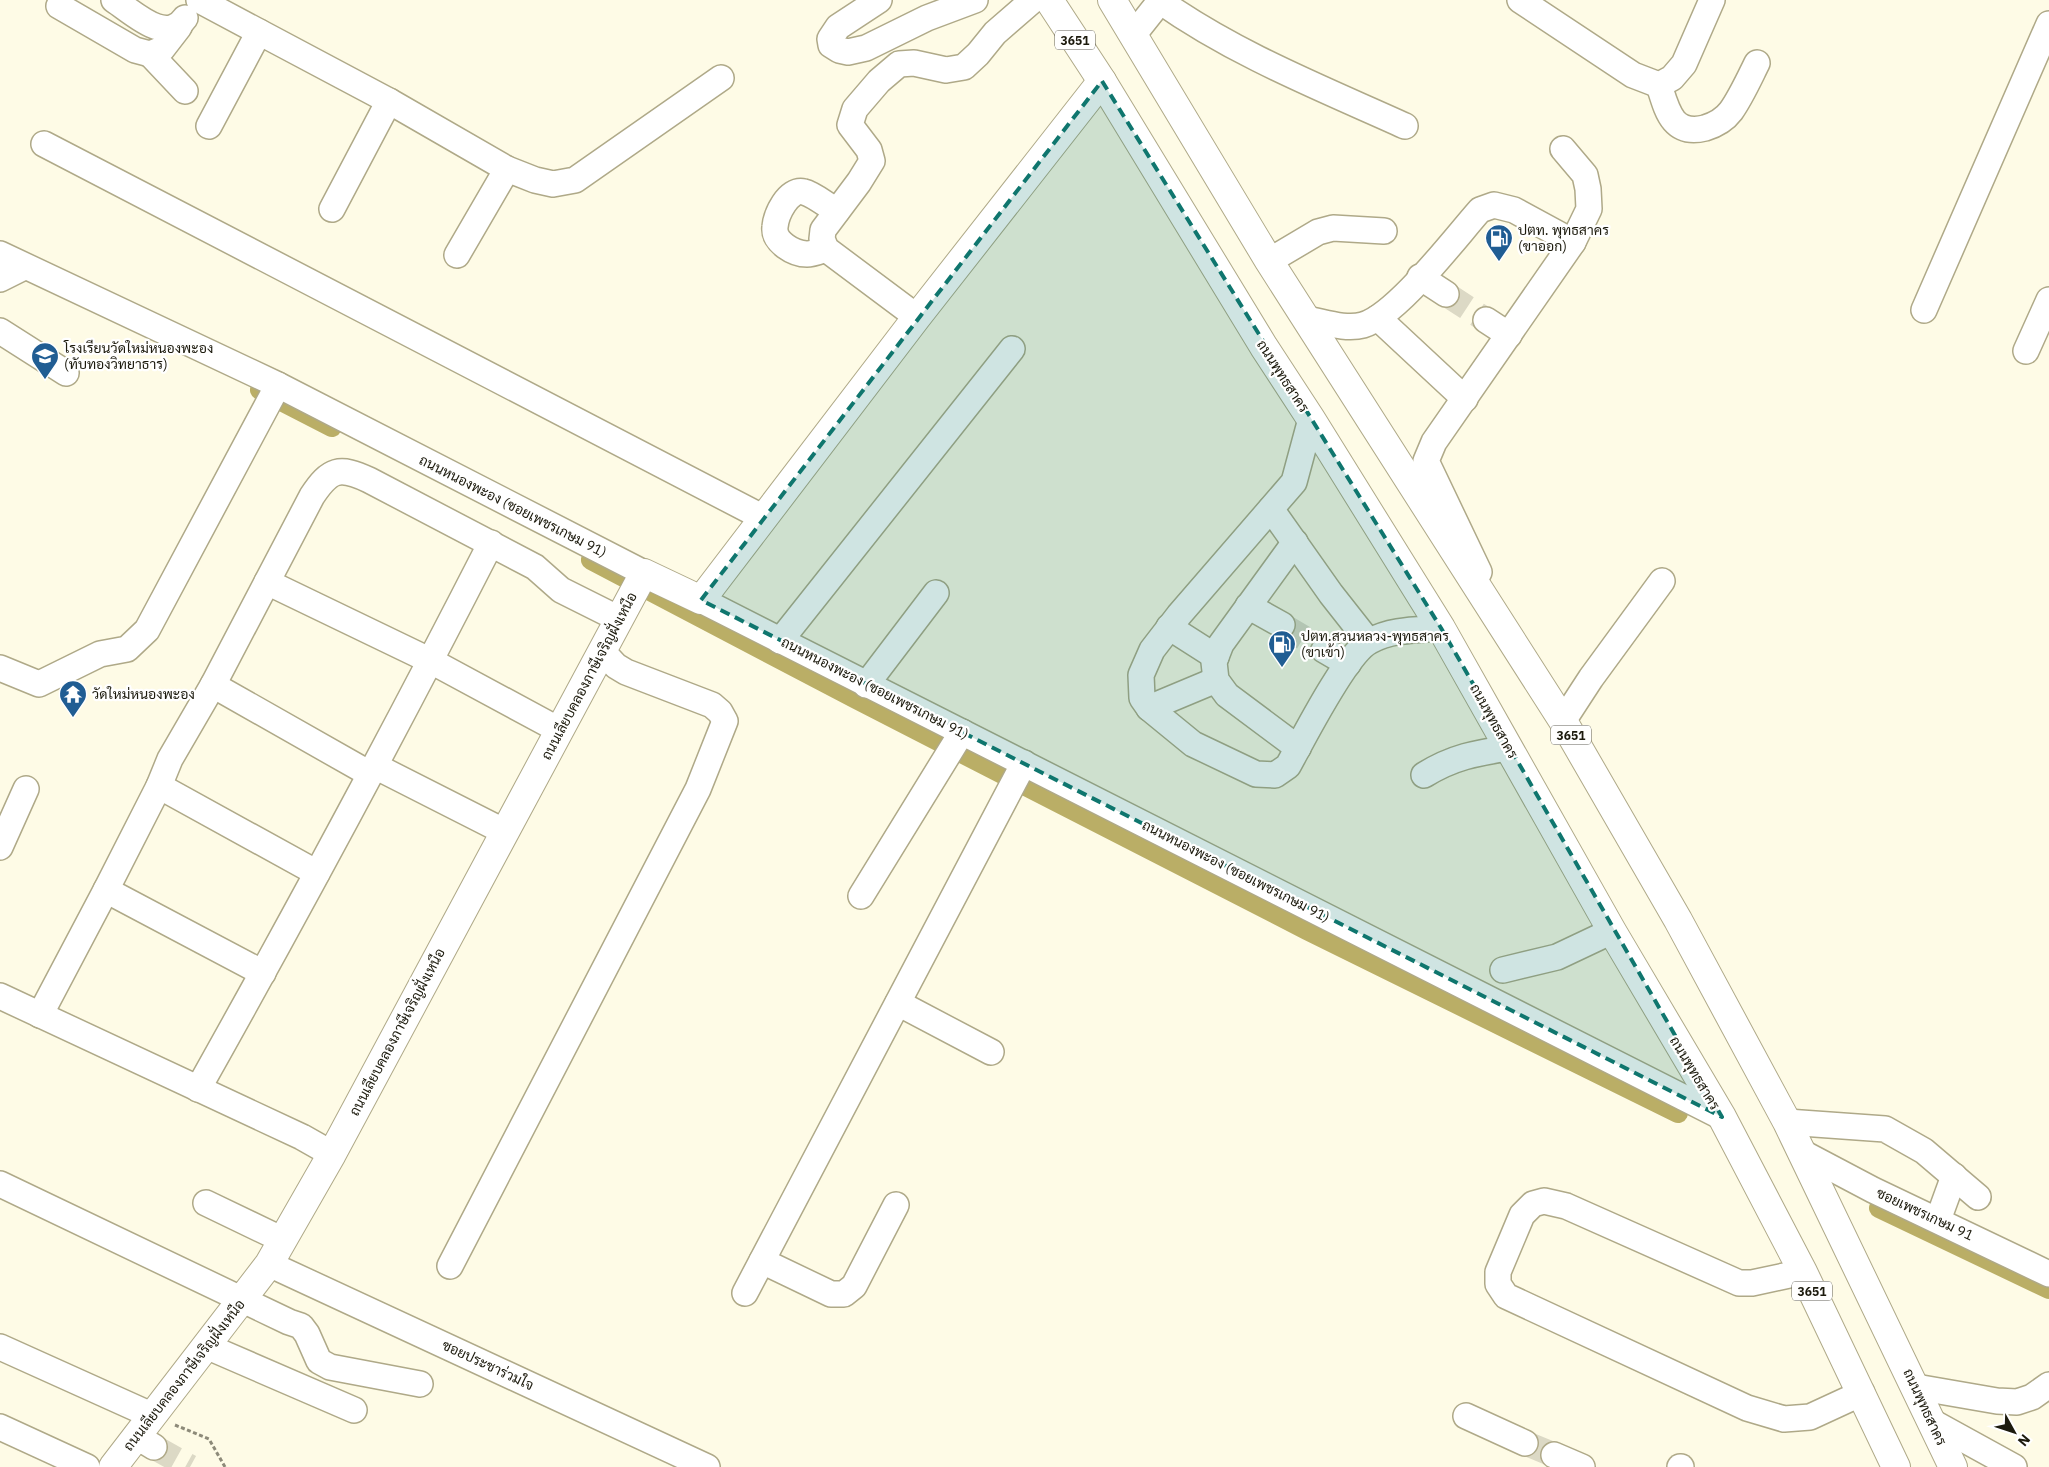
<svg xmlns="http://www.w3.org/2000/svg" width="2049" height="1467" viewBox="0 0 2049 1467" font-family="'IBM Plex Sans',Sarabun,sans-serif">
<rect width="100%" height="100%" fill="#fefbe6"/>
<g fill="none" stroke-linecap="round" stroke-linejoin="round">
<g stroke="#baae66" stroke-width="20">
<path d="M260 390 332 427"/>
<path d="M591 560 856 699 1307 930 1678 1113"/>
<path d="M1879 1208 2049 1289"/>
</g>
<g stroke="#dcd9c5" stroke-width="25" stroke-dasharray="25 12" stroke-linecap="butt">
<path d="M1446 294 1486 320"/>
<path d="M1282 625 1324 650"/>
<path d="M1525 1443 1554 1455"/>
<path d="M154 1447 190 1467"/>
</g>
<g stroke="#afa988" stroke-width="28">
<g id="minor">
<path d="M114 0C134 13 166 45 185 18"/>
<path d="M199 0 389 101 507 169 535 180 553 184 575 180 721 78"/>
<path d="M879 0 838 27 830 39 831 45 839 50 848 52 866 48 927 18 975 0"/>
<path d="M1520 0 1633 75 1659 85 1672 78 1684 64 1712 0"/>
<path d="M1160 1C1235 54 1321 88 1405 126"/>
<path d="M59 6 135 50 150 54 162 49 179 27"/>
<path d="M1134 34 1161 0"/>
<path d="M150 54 185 91"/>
<path d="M1659 85C1667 110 1672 136 1705 128 1715 125 1725 119 1731 111 1741 97 1749 79 1757 63"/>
<path d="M209 126 259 32"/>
<path d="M44 144 764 518"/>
<path d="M332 209 389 101"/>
<path d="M826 249C820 251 813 254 807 254 794 254 773 242 775 227 776 215 788 188 804 192 813 194 828 206 837 211"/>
<path d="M0 254 278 385 644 573"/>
<path d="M457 255 507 169"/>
<path d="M1269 261 1318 232 1333 228 1384 231"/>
<path d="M1420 277 1446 294"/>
<path d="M0 279 24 267"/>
<path d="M1924 310 2049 24"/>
<path d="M917 317 826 249 822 239 823 230 859 182 872 161 869 150 850 125 855 109 879 81 899 64 914 63 946 70 964 67 978 54 995 33 1033 0"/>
<path d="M1378 318 1465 399"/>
<path d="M1307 319C1324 322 1346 330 1363 325 1397 315 1455 238 1480 210L1494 205 1514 210 1573 242"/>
<path d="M1486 320 1509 335"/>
<path d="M0 331 66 373"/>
<path d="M2026 351 2049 300"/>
<path d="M1311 419 1294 482 1179 615 1152 650 1141 675 1142 698 1149 708 1193 744 1256 774 1275 775 1288 766C1303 739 1346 653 1370 641 1392 629 1417 630 1441 628"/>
<path d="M1271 509 1331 594 1368 641"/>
<path d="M1295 542 1221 644 1214 662 1216 680 1227 695 1298 748"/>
<path d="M1479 572 1426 461 1434 442 1573 242 1589 209 1588 189 1585 175 1563 149"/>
<path d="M267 582 431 661 559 730"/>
<path d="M701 600 1722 1117"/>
<path d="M1248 606 1282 625"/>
<path d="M1169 627 1216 657"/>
<path d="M780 641 1012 349"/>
<path d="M1324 650 1348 664"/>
<path d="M0 668 39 684 100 654 127 649 147 630 278 385"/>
<path d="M213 685 370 774"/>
<path d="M866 685 936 593"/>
<path d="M1149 708 1216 680"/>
<path d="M1563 721 1591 678 1662 581"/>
<path d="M375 766 505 832"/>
<path d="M1424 775C1453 757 1476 753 1509 748"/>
<path d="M159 786 317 873"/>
<path d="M0 847 26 789"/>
<path d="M106 890 263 973"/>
<path d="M861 896 962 732"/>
<path d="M1503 970 1557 957 1612 931"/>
<path d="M0 996 302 1137 332 1154"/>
<path d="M898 1003 991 1052"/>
<path d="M40 1015 106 890 159 786 170 759 213 685 312 496C330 469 339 466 369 480L535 567 561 590 619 619"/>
<path d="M198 1089C299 909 397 727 491 543"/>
<path d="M1787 1122 1885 1129 1924 1151 1978 1197"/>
<path d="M1801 1152 1873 1190 2049 1274"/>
<path d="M0 1184 289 1322 301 1326 307 1334 319 1361 330 1367 420 1384"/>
<path d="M206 1203 283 1240"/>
<path d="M1938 1220 1954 1176"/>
<path d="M762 1261 831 1294H844L854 1286 896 1205"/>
<path d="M269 1264 707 1467"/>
<path d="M450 1266 698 789 725 721 720 712 712 705 626 672 616 666 602 651"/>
<path d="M1803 1272 1752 1283H1739L1566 1206 1544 1201 1533 1204 1522 1215 1498 1272V1284L1506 1296 1747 1408 1784 1419 1810 1417 1862 1393"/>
<path d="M745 1293 1024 763"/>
<path d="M206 1346 354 1410"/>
<path d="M0 1347 151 1415"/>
<path d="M1916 1387 1997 1401 2017 1402 2032 1397 2049 1385"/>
<path d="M1466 1416 1525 1443"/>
<path d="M1934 1423 2014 1467"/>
<path d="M0 1427 87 1467"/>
<path d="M136 1436 154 1447"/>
<path d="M1554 1455 1582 1467"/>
<path d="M1680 1467H1681"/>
</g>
</g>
<g stroke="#afa988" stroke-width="30">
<g id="major">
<path d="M1049 0 1102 81 1264 347 1311 419 1441 628 1612 931 1722 1117 1803 1272 1896 1467"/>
<path d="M1112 0 1269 261 1563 721 1678 920 1787 1122 1953 1467"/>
<path d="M113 1467 269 1264 332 1154 644 573 701 600 917 317 1102 81"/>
</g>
</g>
<path stroke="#8d8a79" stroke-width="3" stroke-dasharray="4 2.5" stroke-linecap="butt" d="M175 1425 209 1439 225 1467"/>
<use href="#minor" stroke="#fff" stroke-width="25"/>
<use href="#major" stroke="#fff" stroke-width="28"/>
</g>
<path fill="#0f766e" fill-opacity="0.2" stroke="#0f766e" stroke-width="4" stroke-dasharray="10 6" stroke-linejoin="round" d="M1102 81 1441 628 1722 1117 701 600Z"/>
<defs>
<g id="fuel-pin" transform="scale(1.4375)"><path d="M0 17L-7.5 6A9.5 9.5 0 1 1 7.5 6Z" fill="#205d93" stroke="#fff"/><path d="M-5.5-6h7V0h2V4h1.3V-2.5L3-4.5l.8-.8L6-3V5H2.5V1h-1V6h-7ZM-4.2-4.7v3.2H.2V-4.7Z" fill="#fff"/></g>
<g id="school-pin" transform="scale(1.4375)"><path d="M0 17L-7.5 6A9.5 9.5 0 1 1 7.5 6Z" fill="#205d93" stroke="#fff"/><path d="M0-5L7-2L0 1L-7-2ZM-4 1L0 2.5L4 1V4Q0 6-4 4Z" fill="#fff"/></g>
<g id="temple-pin" transform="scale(1.4375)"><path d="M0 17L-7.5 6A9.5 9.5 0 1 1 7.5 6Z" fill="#205d93" stroke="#fff"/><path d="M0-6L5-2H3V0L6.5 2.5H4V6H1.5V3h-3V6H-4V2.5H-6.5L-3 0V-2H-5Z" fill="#fff"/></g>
</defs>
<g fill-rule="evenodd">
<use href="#fuel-pin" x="1499" y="238"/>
<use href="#school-pin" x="45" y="356"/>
<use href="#fuel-pin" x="1282" y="644"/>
<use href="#temple-pin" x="73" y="694"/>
</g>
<g text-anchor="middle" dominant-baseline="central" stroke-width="4.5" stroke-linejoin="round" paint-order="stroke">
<g fill="#fff" stroke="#605f56" stroke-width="1">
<rect x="1055" y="30.5" width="40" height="19" rx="4"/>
<rect x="1551" y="725.5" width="40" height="19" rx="4"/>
<rect x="1792" y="1281.5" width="40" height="19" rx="4"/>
</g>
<g font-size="12" font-weight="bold" fill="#1c1a0d">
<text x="1075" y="40">3651</text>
<text x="1571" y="735">3651</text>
<text x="1812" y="1291">3651</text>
</g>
<g font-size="14" fill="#1c1a0d" stroke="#fff" text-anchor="start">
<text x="1518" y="230">ปตท. พุทธสาคร<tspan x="1518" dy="16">(ขาออก)</tspan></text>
<text x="64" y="348">โรงเรียนวัดใหม่หนองพะอง<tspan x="64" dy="16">(ทับทองวิทยาธาร)</tspan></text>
<text x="1301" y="636">ปตท.สวนหลวง-พุทธสาคร<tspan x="1301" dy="16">(ขาเข้า)</tspan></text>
<text x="92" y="694">วัดใหม่หนองพะอง</text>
</g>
<g font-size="14" fill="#1c1a0d" stroke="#fff">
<text transform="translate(1283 376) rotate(57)">ถนนพุทธสาคร</text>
<text transform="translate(513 506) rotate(27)">ถนนหนองพะอง (ซอยเพชรเกษม 91)</text>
<text transform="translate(589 676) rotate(-62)">ถนนเลียบคลองภาษีเจริญฝั่งเหนือ</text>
<text transform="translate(875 688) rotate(27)">ถนนหนองพะอง (ซอยเพชรเกษม 91)</text>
<text transform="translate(1494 721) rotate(61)">ถนนพุทธสาคร</text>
<text transform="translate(1236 871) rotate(27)">ถนนหนองพะอง (ซอยเพชรเกษม 91)</text>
<text transform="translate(397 1032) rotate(-62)">ถนนเลียบคลองภาษีเจริญฝั่งเหนือ</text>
<text transform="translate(1695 1073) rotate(59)">ถนนพุทธสาคร</text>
<text transform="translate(1925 1214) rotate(25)">ซอยเพชรเกษม 91</text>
<text transform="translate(488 1365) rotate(25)">ซอยประชาร่วมใจ</text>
<text transform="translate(184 1375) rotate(-52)">ถนนเลียบคลองภาษีเจริญฝั่งเหนือ</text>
<text transform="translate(1925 1407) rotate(65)">ถนนพุทธสาคร</text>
</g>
</g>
<g transform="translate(2014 1432) rotate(130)" stroke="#ffffff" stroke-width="4" paint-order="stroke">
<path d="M0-4L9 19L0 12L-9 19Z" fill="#1c1a0d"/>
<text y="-8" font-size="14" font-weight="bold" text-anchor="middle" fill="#1c1a0d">N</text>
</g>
</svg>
